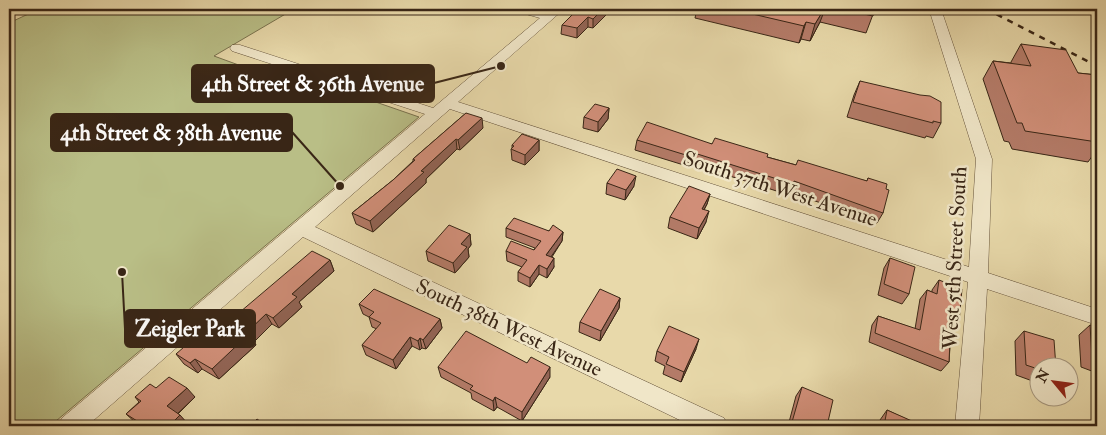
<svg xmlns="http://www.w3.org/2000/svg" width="1106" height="435" viewBox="0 0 1106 435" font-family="'IM FELL Double Pica',serif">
<rect width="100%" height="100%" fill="#e8d9aa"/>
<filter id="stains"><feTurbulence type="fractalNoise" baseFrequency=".004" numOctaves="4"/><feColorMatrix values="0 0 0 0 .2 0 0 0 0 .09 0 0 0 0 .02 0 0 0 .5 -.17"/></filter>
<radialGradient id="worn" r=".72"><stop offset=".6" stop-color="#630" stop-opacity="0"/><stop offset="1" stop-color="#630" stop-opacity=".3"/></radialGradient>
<path fill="#b9be86" stroke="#79724e" d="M39 9H294L214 56 266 75 292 73 419 117 50 426H9V23Z"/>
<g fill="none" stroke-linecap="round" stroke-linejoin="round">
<path stroke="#747e74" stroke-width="4" d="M9 16 23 9"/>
<g stroke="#65533b" stroke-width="1">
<path id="minor" d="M513 9H531L547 13 551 9H564L458 102 969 267 976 159 929 9H941L992 159 988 273 1097 309V325L987 289 979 426H955L968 282 450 109 315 227 724 418 728 426H692L303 237 87 426H58L62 418 425 114 232 51 230 48 232 45H240L433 108 540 18 515 11Z"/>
</g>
<use href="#minor" fill="#f0e6c8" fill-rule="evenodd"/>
<path stroke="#392616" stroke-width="2.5" stroke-dasharray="6 6" stroke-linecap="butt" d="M986 9 1097 66"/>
</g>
<g fill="#b47b68" stroke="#392616">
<path d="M578 9H612L593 28 588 27 577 38 561 34 562 25Z"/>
<path d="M697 9H875L866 33 820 22 810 41 801 39 799 43 695 18Z"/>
<path d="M1036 9H1066L1065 12Z"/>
<path d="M1021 44 1078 73 1097 75V156L1093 155 1088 162 1012 149 1009 142 1004 141 983 79 993 61 1011 63V62Z"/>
<path d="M860 81 941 123 933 138 926 136 925 138 847 117 854 95Z"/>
<path d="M609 108 608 119 598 132 583 128 584 117Z"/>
<path d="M466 113 483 128 460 150 457 149 426 179V183L373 232 356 224 352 213 393 180 413 161V159Z"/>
<path d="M539 140V151L525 165 512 160 511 149 512 148V145Z"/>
<path d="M637 140 712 144 767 157 796 165 867 181 868 178 886 189 883 213 877 223 790 192 789 195 689 163 687 166 635 150Z"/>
<path d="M607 183 634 186 625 200 606 194Z"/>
<path d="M710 194 707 204 704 210 706 222 697 239 668 228 670 217Z"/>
<path d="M506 228 563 232 562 241 552 257 554 267 547 278 539 274 530 287 518 281V272L522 267 507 261 506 251 534 250 535 248 506 237Z"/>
<path d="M470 234 471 245 468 249 469 257 455 273 428 261 426 251Z"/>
<path d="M890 258 909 294 902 304 878 295 884 268Z"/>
<path d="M330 260 334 271 299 302 302 307 279 328 272 324 254 342 256 345 219 379 202 369 198 373 184 364 176 354 198 343 211 335 222 334 242 316 240 312Z"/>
<path d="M939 280 959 322 951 331 949 362 941 371 869 342 872 325 878 316 915 329 920 299 927 290 932 292V290Z"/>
<path d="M620 298 619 308 600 341 579 332 580 322Z"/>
<path d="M359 304 440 319 442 328 426 349 422 348 420 350 412 346 396 369 366 355 362 345 377 329 372 327 369 317 363 314Z"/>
<path d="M1090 325 1097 328V373L1081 367 1079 335Z"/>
<path d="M1024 331 1038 368V383L1016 375 1015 341Z"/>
<path d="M696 349 681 382 663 374 665 366 655 361 657 351Z"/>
<path d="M438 367 550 377 522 421 497 407 494 411 472 399 471 393 441 377Z"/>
<path d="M802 387 827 426H788L796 396Z"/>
<path d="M156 388 195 397 178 414 189 425 187 426H141L136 423 126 414 139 402 135 397Z"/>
<path d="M887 410 921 426H878L880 420Z"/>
</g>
<g fill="#926455" stroke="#392616">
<path d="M603 9H612L593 28V19Z"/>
<path d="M824 9H825L820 22 810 41 815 24Z"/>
<path d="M588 17V27L577 38V28Z"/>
<path d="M806 22 801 39 799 43 804 26Z"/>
<path d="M609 108 608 119 598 132V122Z"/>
<path d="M482 118 483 128 460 150 458 140Z"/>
<path d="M456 139 457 149 426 179V183L373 232 370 221 421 171Z"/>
<path d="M539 140V151L525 165V155Z"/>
<path d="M691 152 689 163 687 166 689 156Z"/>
<path d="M636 176 634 186 625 200 626 190Z"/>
<path d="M710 194 707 204 699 219 702 209Z"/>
<path d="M709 211 706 222 697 239 699 228Z"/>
<path d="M563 232 562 241 546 264V255Z"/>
<path d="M470 234 471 245 468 249 469 257 455 273 453 263 461 244Z"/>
<path d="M554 258V267L547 278V269Z"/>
<path d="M330 260 334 271 299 302 302 307 279 328 273 318 292 294Z"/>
<path d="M539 265V274L530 287V278Z"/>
<path d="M620 298 619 308 600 341 601 331Z"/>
<path d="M266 314 272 324 254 342 256 345 219 379 212 369 246 333Z"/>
<path d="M440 319 442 328 426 349 423 340Z"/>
<path d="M410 337 412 346 396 369 393 360Z"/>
<path d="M420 338 422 348 420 350 418 341Z"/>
<path d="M699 339 696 349 681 382 684 372Z"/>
<path d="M195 359 202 369 198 373 190 363Z"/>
<path d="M550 367V377L522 421V412Z"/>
<path d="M187 388 195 397 175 416 167 406Z"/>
<path d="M495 397 497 407 494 411 493 401Z"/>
<path d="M180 415 189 425 187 426H169Z"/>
</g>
<g fill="#d18f79" stroke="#392616">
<path d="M578 9H603L593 19 588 17 577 28 562 25Z"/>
<path d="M731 9H824L815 24 806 22 804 26Z"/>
<path d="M841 9H875L873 16Z"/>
<path d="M1021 44 1066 50 1078 73 1097 75V142L1025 131 1022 123H1017L993 61 1031 66Z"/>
<path d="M860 81 920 95 930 96 941 102V123L933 121V123L853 102Z"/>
<path d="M595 104 609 108 598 122 584 117Z"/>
<path d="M466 113 482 118 458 140 456 139 421 171 424 172 370 221 352 213 393 180 415 160 413 159Z"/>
<path d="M647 122 712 144 715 138 768 154 767 157 796 165 798 160 867 181 868 178 887 184 886 189 889 190 883 213 794 181 793 184 691 152 689 156 637 140Z"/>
<path d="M522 134 539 140 525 155 511 149 514 146 512 145Z"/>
<path d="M617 169 636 176 626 190 607 183Z"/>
<path d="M689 186 710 194 702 209 709 211 699 228 670 217Z"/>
<path d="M514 218 549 231 553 225 563 232 546 255 554 258 547 269 539 265 530 278 518 272 527 260 506 251 511 241 534 250 541 241 506 228Z"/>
<path d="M449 225 470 234 461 244 467 247 453 263 426 251Z"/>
<path d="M312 251 330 260 292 294 297 297 273 318 266 314 246 333 249 334 212 369 195 359 190 363 176 354 192 340 198 343 209 334 211 335 217 331 222 334 244 315 240 312Z"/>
<path d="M890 258 915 267 909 294 884 284Z"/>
<path d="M939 280 962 289 959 322 951 320 949 362 875 333 878 316 920 330 927 290 937 294Z"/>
<path d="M374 289 440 319 423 340 420 338 418 341 410 337 393 360 362 345 381 323 369 317 374 312 359 304Z"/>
<path d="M600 289 620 298 601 331 580 322Z"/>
<path d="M1090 325 1097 328V359L1092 357Z"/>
<path d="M669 326 699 339 684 372 666 364 669 357 657 351Z"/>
<path d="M466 331 527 363 531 357 550 367 522 412 495 397 493 401 470 389 473 386 438 367Z"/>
<path d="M1024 331 1054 340 1056 368H1038V369L1026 365Z"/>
<path d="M169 377 187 388 167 406 180 415 169 426H145L126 414 141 401 135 397 150 384 156 388Z"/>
<path d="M802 387 833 400 827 426H803L792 422Z"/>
<path d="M887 410 921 425V426H884Z"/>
<path d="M257 419 267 426H250Z"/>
</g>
<g text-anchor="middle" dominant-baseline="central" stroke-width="5" stroke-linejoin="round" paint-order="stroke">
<g font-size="21" fill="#392616" stroke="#f0e6c8">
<text transform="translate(780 189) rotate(18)">South 37th West Avenue</text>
<text transform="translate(955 258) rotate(-87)">West 5th Street South</text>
<text transform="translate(509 328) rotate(25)">South 38th West Avenue</text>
</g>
</g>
<path fill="none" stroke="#392616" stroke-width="2" d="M501 66L434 83M340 186L292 132M122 272L125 329"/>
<g fill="#392616" stroke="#f0e6c8" stroke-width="2">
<circle cx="501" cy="66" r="5"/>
<circle cx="340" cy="186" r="5"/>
<circle cx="122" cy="272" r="5"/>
</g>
<g fill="#392616" stroke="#392616" stroke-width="2">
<rect x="192" y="65" width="242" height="37" rx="5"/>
<rect x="51" y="114" width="241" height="37" rx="5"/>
<rect x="125" y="310" width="130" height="37" rx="5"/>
</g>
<g font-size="22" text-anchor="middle" font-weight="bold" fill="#fff">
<text x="313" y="91">4th Street &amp; 36th Avenue</text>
<text x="171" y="140">4th Street &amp; 38th Avenue</text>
<text x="190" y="336">Zeigler Park</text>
</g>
<rect width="1106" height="435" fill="none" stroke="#e8d9aa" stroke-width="30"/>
<rect x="10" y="10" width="1086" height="415" fill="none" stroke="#392616" stroke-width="2.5"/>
<rect x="15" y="15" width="1076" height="405" fill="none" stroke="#392616"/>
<g transform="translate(1054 382) rotate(299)"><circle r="24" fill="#f0e6c8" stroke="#a79981"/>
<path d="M0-4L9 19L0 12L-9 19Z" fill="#8f2418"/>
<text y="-8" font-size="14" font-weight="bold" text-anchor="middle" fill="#392616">N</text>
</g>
<rect width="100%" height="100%" filter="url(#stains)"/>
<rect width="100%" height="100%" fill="url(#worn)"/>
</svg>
